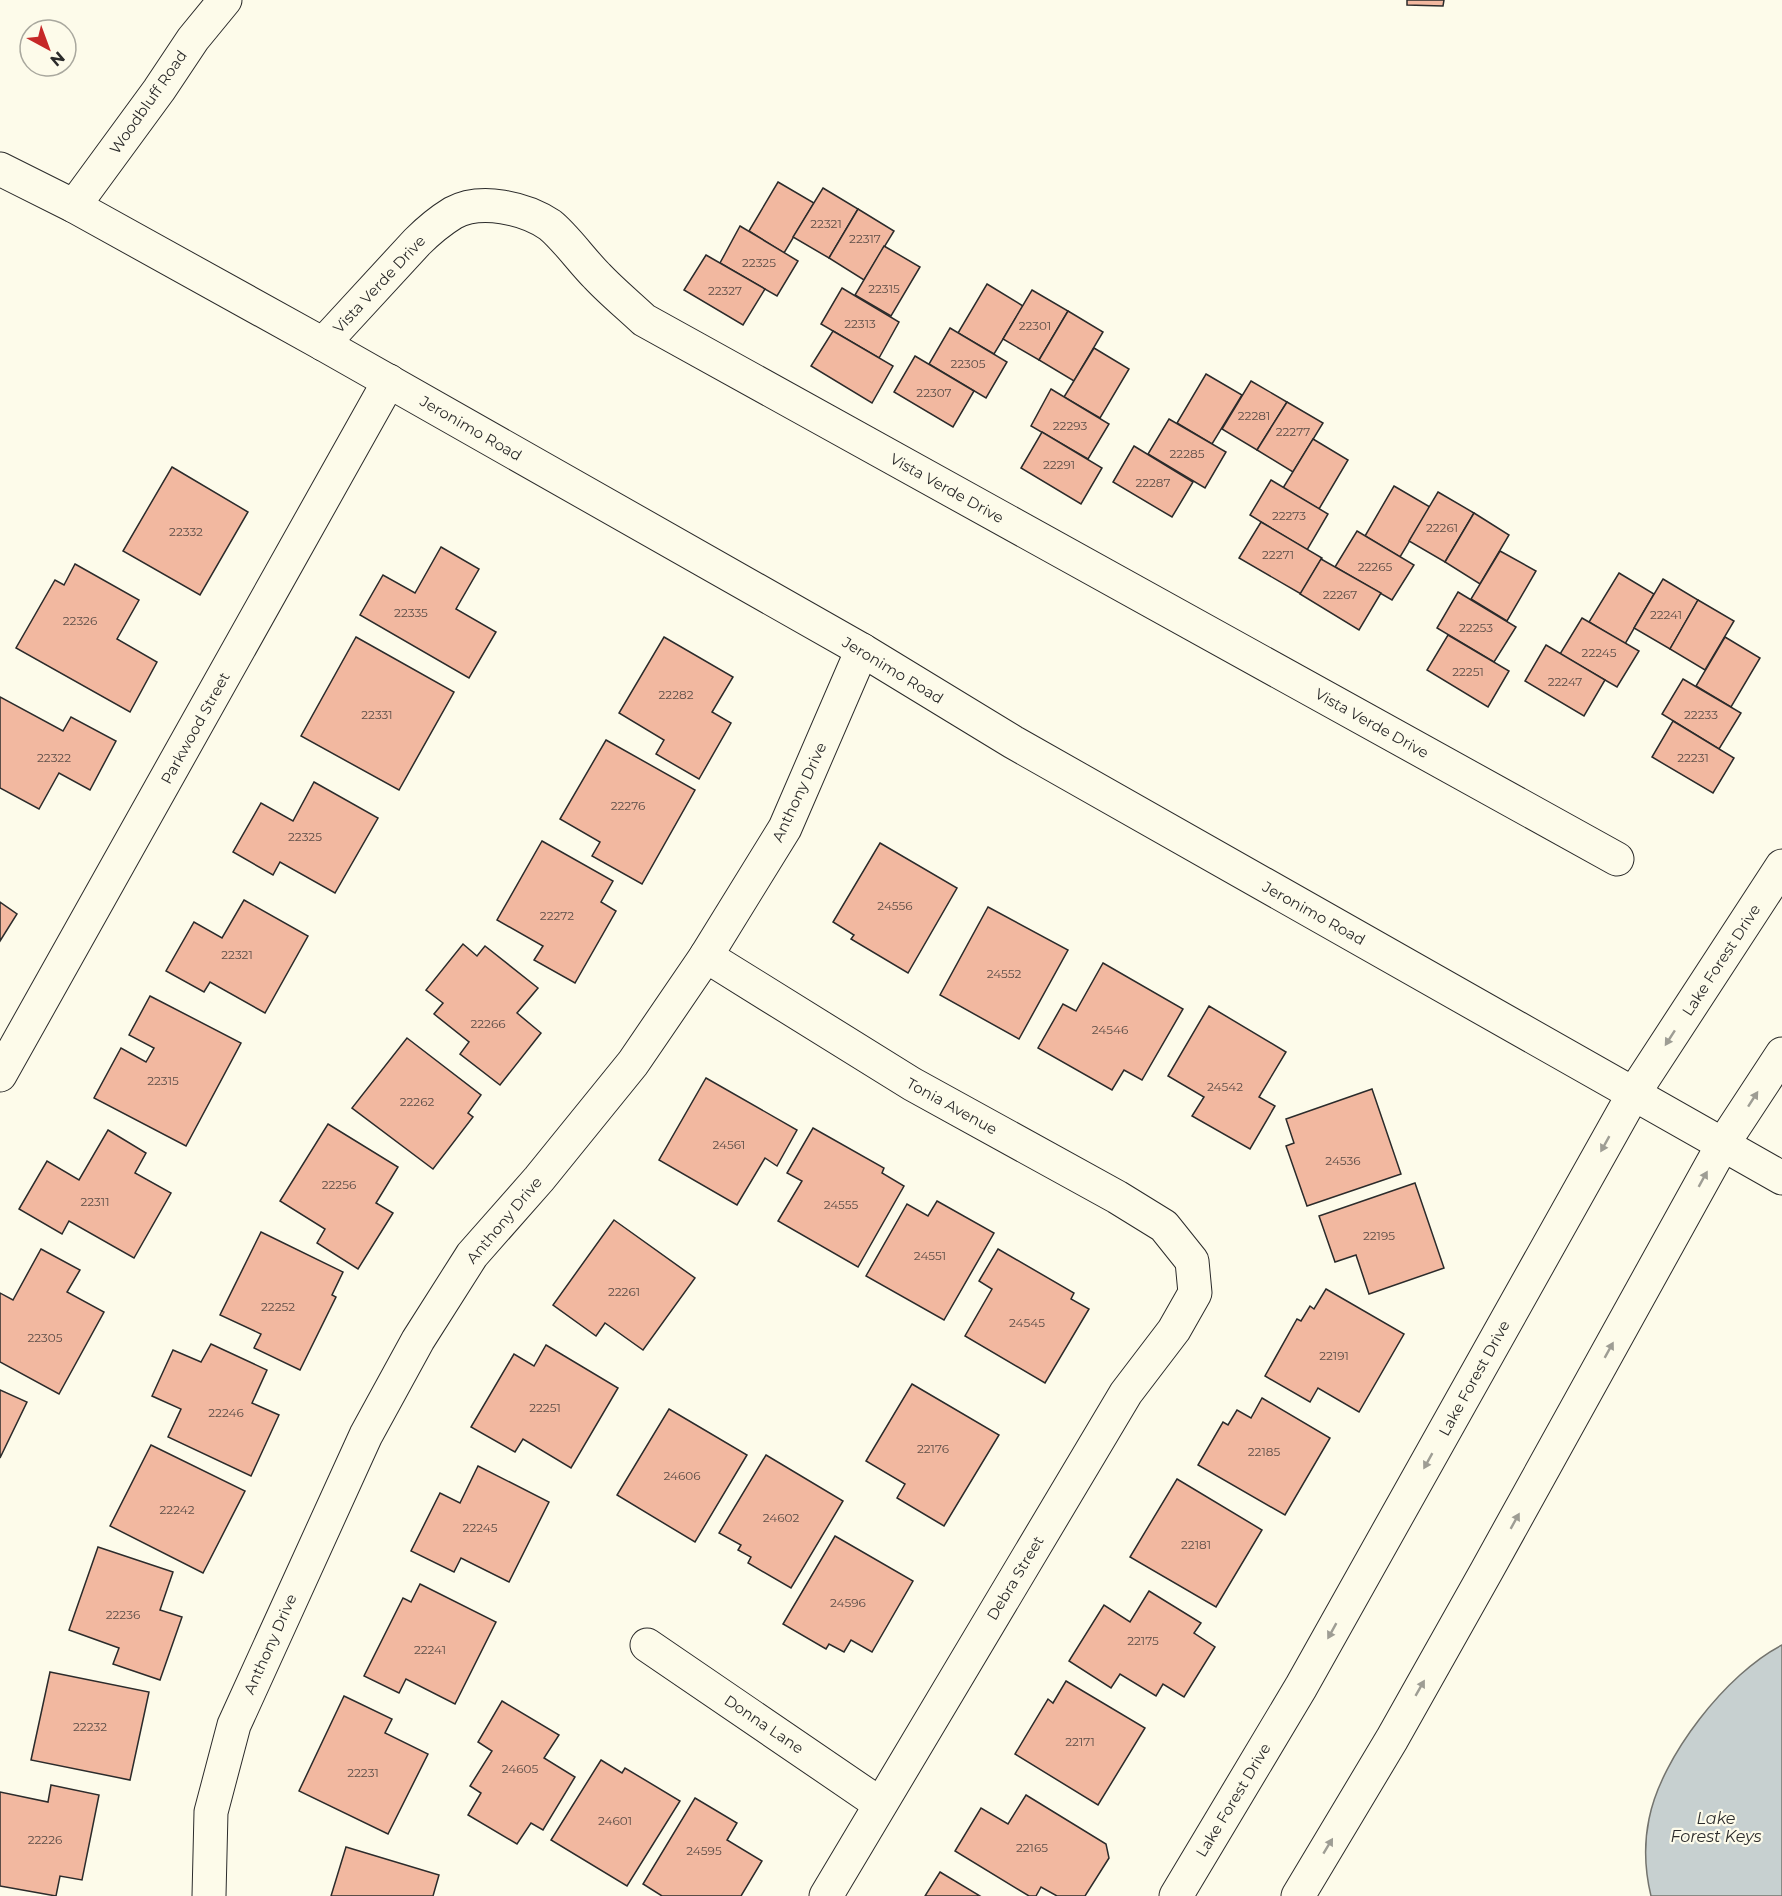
<svg xmlns="http://www.w3.org/2000/svg" width="1782" height="1896" viewBox="0 0 1782 1896" font-family="Montserrat,sans-serif">
<rect width="100%" height="100%" fill="#fdfbea"/>
<path fill="#c7d0d0" stroke="#74746e" stroke-width="1.5" d="M1782 1645V1896H1651C1645 1871 1644 1843 1649 1819 1661 1757 1727 1673 1782 1645Z"/>
<g fill="#f2b8a0" stroke="#2b2b2b" stroke-width="1.5">
<path d="M1407 0H1444L1443 6 1407 5Z"/>
<path d="M778 182 814 203 784 253 749 231Z"/>
<path d="M823 188 858 209 829 258 793 237Z"/>
<path d="M858 209 894 231 864 280 829 258Z"/>
<path d="M740 226 798 261 777 296 720 263Z"/>
<path d="M884 246 920 267 891 316 855 295Z"/>
<path d="M706 255 765 289 743 325 684 290Z"/>
<path d="M987 284 1023 306 994 354 958 333Z"/>
<path d="M842 288 899 322 879 358 821 324Z"/>
<path d="M1032 290 1068 311 1039 360 1003 339Z"/>
<path d="M1068 311 1103 332 1074 381 1039 360Z"/>
<path d="M950 328 1007 362 986 398 929 364Z"/>
<path d="M833 331 893 366 872 403 811 366Z"/>
<path d="M1094 348 1129 369 1100 418 1064 397Z"/>
<path d="M915 356 974 391 953 427 894 392Z"/>
<path d="M1206 374 1242 395 1212 444 1177 423Z"/>
<path d="M1251 381 1287 402 1257 450 1222 429Z"/>
<path d="M1051 389 1109 424 1088 459 1031 426Z"/>
<path d="M1287 402 1323 423 1293 472 1257 450Z"/>
<path d="M1169 419 1226 452 1205 488 1148 454Z"/>
<path d="M1042 432 1102 468 1081 504 1021 468Z"/>
<path d="M1313 439 1348 460 1319 509 1283 488Z"/>
<path d="M1134 446 1193 482 1172 517 1113 482Z"/>
<path d="M172 467 248 512 200 595 123 551Z"/>
<path d="M1271 480 1328 514 1307 550 1250 515Z"/>
<path d="M1394 486 1430 507 1400 557 1365 536Z"/>
<path d="M1438 492 1474 513 1445 562 1409 541Z"/>
<path d="M1474 513 1509 535 1480 584 1445 562Z"/>
<path d="M1261 522 1322 558 1301 594 1239 558Z"/>
<path d="M1357 531 1414 565 1392 600 1335 567Z"/>
<path d="M441 547 479 569 456 609 496 632 469 678 360 615 383 575 415 593Z"/>
<path d="M1500 551 1536 571 1507 621 1471 599Z"/>
<path d="M1321 559 1381 593 1359 630 1300 594Z"/>
<path d="M75 564 139 600 117 639 157 662 130 712 16 648 55 580 64 585Z"/>
<path d="M1619 573 1654 594 1625 644 1589 622Z"/>
<path d="M1663 579 1698 600 1670 649 1634 628Z"/>
<path d="M1458 592 1516 627 1494 662 1437 628Z"/>
<path d="M1698 600 1734 621 1705 670 1670 649Z"/>
<path d="M1582 618 1639 651 1617 687 1560 654Z"/>
<path d="M1448 635 1509 671 1488 707 1427 670Z"/>
<path d="M356 637 454 692 399 790 301 736Z"/>
<path d="M664 637 733 677 712 712 731 723 699 779 656 754 664 740 619 713Z"/>
<path d="M1725 637 1760 658 1731 707 1696 686Z"/>
<path d="M1546 645 1605 680 1584 716 1525 681Z"/>
<path d="M1683 679 1741 713 1719 749 1662 714Z"/>
<path d="M0 697 63 731 71 717 116 741 90 790 59 773 39 809 0 788Z"/>
<path d="M1673 721 1734 758 1713 793 1652 757Z"/>
<path d="M606 740 695 790 642 884 592 856 600 842 560 819Z"/>
<path d="M314 782 378 818 335 893 280 862 273 875 233 852 261 803 293 821Z"/>
<path d="M542 841 613 881 601 902 616 911 575 983 534 960 543 946 497 920Z"/>
<path d="M880 843 957 888 908 973 851 939 854 935 833 922Z"/>
<path d="M244 900 308 936 265 1013 210 982 204 992 166 971 194 922 222 938Z"/>
<path d="M0 902 17 914 0 941Z"/>
<path d="M988 907 1068 950 1019 1039 940 995Z"/>
<path d="M463 944 477 956 485 946 538 988 517 1013 541 1033 500 1085 460 1054 469 1042 434 1014 443 1003 426 990Z"/>
<path d="M1103 963 1183 1009 1142 1080 1124 1070 1112 1090 1038 1048 1063 1004 1076 1011Z"/>
<path d="M150 996 241 1043 186 1146 94 1098 121 1048 146 1062 154 1048 129 1035Z"/>
<path d="M1209 1006 1286 1052 1259 1097 1275 1106 1250 1149 1192 1116 1204 1097 1168 1076Z"/>
<path d="M407 1038 481 1095 468 1113 473 1117 433 1169 352 1108Z"/>
<path d="M706 1078 797 1130 777 1166 765 1158 737 1205 659 1160Z"/>
<path d="M1372 1089 1401 1174 1307 1206 1286 1146 1294 1143 1286 1119Z"/>
<path d="M328 1124 398 1167 376 1203 393 1213 358 1269 317 1243 325 1229 280 1201Z"/>
<path d="M813 1128 884 1168 882 1173 904 1186 858 1267 778 1221 802 1181 787 1173Z"/>
<path d="M108 1130 146 1153 135 1173 171 1193 134 1258 69 1221 62 1234 19 1209 47 1161 79 1180Z"/>
<path d="M1415 1183 1444 1268 1369 1294 1356 1255 1335 1262 1319 1216Z"/>
<path d="M937 1201 994 1233 944 1320 866 1276 907 1204 928 1216Z"/>
<path d="M614 1220 695 1278 643 1350 605 1323 596 1336 553 1305Z"/>
<path d="M261 1232 343 1272 332 1295 336 1297 300 1370 254 1348 261 1334 220 1315Z"/>
<path d="M41 1249 80 1270 67 1292 104 1312 59 1394 0 1362V1293L13 1300Z"/>
<path d="M998 1249 1074 1293 1071 1299 1089 1309 1045 1383 965 1336 992 1289 979 1281Z"/>
<path d="M1326 1289 1404 1334 1359 1412 1318 1388 1310 1402 1265 1376 1297 1319 1301 1321 1310 1306 1314 1309Z"/>
<path d="M211 1344 267 1370 252 1403 279 1415 251 1476 168 1437 181 1409 152 1396 173 1350 201 1362Z"/>
<path d="M546 1345 618 1388 571 1468 523 1439 515 1452 471 1427 514 1354 534 1366Z"/>
<path d="M912 1384 999 1435 944 1526 897 1498 905 1484 866 1461Z"/>
<path d="M0 1390 27 1402 0 1458Z"/>
<path d="M1262 1398 1330 1438 1285 1515 1198 1465 1223 1422 1228 1425 1237 1410 1251 1418Z"/>
<path d="M669 1409 747 1455 695 1542 617 1495Z"/>
<path d="M151 1445 245 1491 203 1573 110 1526Z"/>
<path d="M766 1455 843 1501 791 1588 748 1563 751 1557 738 1550 741 1545 719 1533Z"/>
<path d="M478 1466 549 1502 509 1582 461 1558 454 1572 411 1551 440 1493 460 1503Z"/>
<path d="M1177 1479 1262 1530 1216 1607 1130 1557Z"/>
<path d="M835 1536 913 1581 872 1652 851 1640 844 1652 829 1644 826 1649 783 1624Z"/>
<path d="M98 1547 173 1572 160 1610 182 1617 160 1680 113 1664 119 1648 69 1630Z"/>
<path d="M420 1584 496 1622 455 1704 406 1679 399 1693 364 1676 403 1598 411 1602Z"/>
<path d="M1149 1591 1201 1623 1194 1633 1215 1647 1184 1697 1163 1684 1156 1696 1120 1674 1111 1688 1069 1661 1104 1605 1130 1622Z"/>
<path d="M50 1672 149 1692 130 1780 31 1760Z"/>
<path d="M1066 1681 1145 1728 1098 1805 1015 1754 1048 1699 1053 1703Z"/>
<path d="M344 1696 392 1719 385 1733 428 1754 388 1834 299 1791Z"/>
<path d="M502 1701 559 1735 544 1758 575 1777 543 1830 531 1823 517 1844 468 1815 481 1793 470 1786 492 1751 478 1742Z"/>
<path d="M601 1760 622 1773 625 1768 680 1801 627 1886 551 1840Z"/>
<path d="M51 1785 99 1795 82 1880 60 1876 56 1896 0 1886V1792L48 1802Z"/>
<path d="M1026 1795 1106 1844 1109 1858 1085 1896H1057L1041 1887 1036 1896H1029L955 1851 981 1808 1008 1824Z"/>
<path d="M695 1798 737 1823 727 1840 762 1861 741 1896H662L643 1884Z"/>
<path d="M346 1847 439 1875 433 1896H331Z"/>
<path d="M940 1872 980 1896H925Z"/>
</g>
<g fill="none" stroke-linecap="round" stroke-linejoin="round">
<g stroke="#2b2b2b" stroke-width="35">
<g id="minor">
<path d="M74 206 159 90 193 39 225 0"/>
<path d="M323 344 417 242C428 231 440 221 453 213 481 198 525 208 550 225 565 237 582 261 597 276 611 291 628 305 644 320L1617 859"/>
<path d="M706 956 912 1084 1117 1197 1164 1226 1192 1261 1195 1293 1174 1330 1126 1393 826 1896"/>
<path d="M0 1075 389 381"/>
<path d="M647 1645 880 1804"/>
<path d="M209 1896 211 1812 234 1725 366 1435 418 1340 472 1255 539 1179 633 1063 706 956 785 828 862 650"/>
</g>
</g>
<g stroke="#2b2b2b" stroke-width="35">
<path id="secondary" d="M0 169 74 206 323 344 862 650 1013 742 1782 1178"/>
</g>
<g stroke="#2b2b2b" stroke-width="35">
<g id="primary">
<path d="M1176 1896 1301 1687 1634 1093 1782 866"/>
<path d="M1298 1896 1392 1739 1486 1572 1723 1144 1782 1054"/>
</g>
</g>
<use href="#minor" stroke="#fdfbea" stroke-width="33"/>
<use href="#secondary" stroke="#fdfbea" stroke-width="33"/>
<use href="#primary" stroke="#fdfbea" stroke-width="33"/>
</g>
<defs><path id="oneway-solid" d="M-6-.8H1V-3.2L6.5 0L1 3.2V.8H-6Z" transform="scale(1.5)"/></defs>
<g fill="#9e9d94">
<use href="#oneway-solid" transform="translate(1670 1038) rotate(123)"/>
<use href="#oneway-solid" transform="translate(1753 1099) rotate(-57)"/>
<use href="#oneway-solid" transform="translate(1605 1144) rotate(119)"/>
<use href="#oneway-solid" transform="translate(1703 1179) rotate(-61)"/>
<use href="#oneway-solid" transform="translate(1609 1350) rotate(-61)"/>
<use href="#oneway-solid" transform="translate(1428 1461) rotate(119)"/>
<use href="#oneway-solid" transform="translate(1515 1521) rotate(-61)"/>
<use href="#oneway-solid" transform="translate(1332 1631) rotate(119)"/>
<use href="#oneway-solid" transform="translate(1420 1688) rotate(-60)"/>
<use href="#oneway-solid" transform="translate(1328 1846) rotate(-59)"/>
</g>
<g text-anchor="middle" dominant-baseline="central" stroke-width="4.5" stroke-linejoin="round" paint-order="stroke">
<g font-size="12" fill="#5d4e48">
<text x="826" y="223">22321</text>
<text x="865" y="238">22317</text>
<text x="759" y="262">22325</text>
<text x="884" y="288">22315</text>
<text x="725" y="290">22327</text>
<text x="860" y="323">22313</text>
<text x="1035" y="325">22301</text>
<text x="968" y="363">22305</text>
<text x="934" y="392">22307</text>
<text x="1254" y="415">22281</text>
<text x="1070" y="425">22293</text>
<text x="1293" y="431">22277</text>
<text x="1187" y="453">22285</text>
<text x="1059" y="464">22291</text>
<text x="1153" y="482">22287</text>
<text x="1289" y="515">22273</text>
<text x="1442" y="527">22261</text>
<text x="186" y="531">22332</text>
<text x="1278" y="554">22271</text>
<text x="1375" y="566">22265</text>
<text x="1340" y="594">22267</text>
<text x="411" y="612">22335</text>
<text x="1666" y="614">22241</text>
<text x="80" y="620">22326</text>
<text x="1476" y="627">22253</text>
<text x="1599" y="652">22245</text>
<text x="1468" y="671">22251</text>
<text x="1565" y="681">22247</text>
<text x="676" y="694">22282</text>
<text x="377" y="714">22331</text>
<text x="1701" y="714">22233</text>
<text x="54" y="757">22322</text>
<text x="1693" y="757">22231</text>
<text x="628" y="805">22276</text>
<text x="305" y="836">22325</text>
<text x="895" y="905">24556</text>
<text x="557" y="915">22272</text>
<text x="237" y="954">22321</text>
<text x="1004" y="973">24552</text>
<text x="488" y="1023">22266</text>
<text x="1110" y="1029">24546</text>
<text x="163" y="1080">22315</text>
<text x="1225" y="1086">24542</text>
<text x="417" y="1101">22262</text>
<text x="729" y="1144">24561</text>
<text x="1343" y="1160">24536</text>
<text x="339" y="1184">22256</text>
<text x="95" y="1201">22311</text>
<text x="841" y="1204">24555</text>
<text x="1379" y="1235">22195</text>
<text x="930" y="1255">24551</text>
<text x="624" y="1291">22261</text>
<text x="278" y="1306">22252</text>
<text x="1027" y="1322">24545</text>
<text x="45" y="1337">22305</text>
<text x="1334" y="1355">22191</text>
<text x="545" y="1407">22251</text>
<text x="226" y="1412">22246</text>
<text x="933" y="1448">22176</text>
<text x="1264" y="1451">22185</text>
<text x="682" y="1475">24606</text>
<text x="177" y="1509">22242</text>
<text x="781" y="1517">24602</text>
<text x="480" y="1527">22245</text>
<text x="1196" y="1544">22181</text>
<text x="848" y="1602">24596</text>
<text x="123" y="1614">22236</text>
<text x="1143" y="1640">22175</text>
<text x="430" y="1649">22241</text>
<text x="90" y="1726">22232</text>
<text x="1080" y="1741">22171</text>
<text x="520" y="1768">24605</text>
<text x="363" y="1772">22231</text>
<text x="615" y="1820">24601</text>
<text x="45" y="1839">22226</text>
<text x="1032" y="1847">22165</text>
<text x="704" y="1850">24595</text>
</g>
<g font-size="15" fill="#2b2b2b" stroke="#fdfbea">
<text transform="translate(148 102) rotate(-55)">Woodbluff Road</text>
<text transform="translate(379 284) rotate(-47)">Vista Verde Drive</text>
<text transform="translate(471 428) rotate(30)">Jeronimo Road</text>
<text transform="translate(947 488) rotate(29)">Vista Verde Drive</text>
<text transform="translate(893 670) rotate(31)">Jeronimo Road</text>
<text transform="translate(1372 723) rotate(29)">Vista Verde Drive</text>
<text transform="translate(195 728) rotate(-61)">Parkwood Street</text>
<text transform="translate(799 792) rotate(-65)">Anthony Drive</text>
<text transform="translate(1314 913) rotate(29)">Jeronimo Road</text>
<text transform="translate(1721 960) rotate(-57)">Lake Forest Drive</text>
<text transform="translate(952 1106) rotate(29)">Tonia Avenue</text>
<text transform="translate(504 1220) rotate(-50)">Anthony Drive</text>
<text transform="translate(1474 1378) rotate(-61)">Lake Forest Drive</text>
<text transform="translate(1015 1578) rotate(-59)">Debra Street</text>
<text transform="translate(270 1644) rotate(-66)">Anthony Drive</text>
<text transform="translate(764 1724) rotate(34)">Donna Lane</text>
<text transform="translate(1233 1800) rotate(-59)">Lake Forest Drive</text>
</g>
<g font-size="16" font-style="italic" fill="#2b2b2b" stroke="#fdfbea">
<text x="1716" y="1818">Lake<tspan x="1716" dy="18">Forest Keys</tspan></text>
</g>
</g>
<g transform="translate(48 48) rotate(139)"><circle r="28" fill="#fdfbea" stroke="#a9a89e" stroke-width="1.5"/>
<path d="M0-4.5L10 22L0 15L-10 22Z" fill="#c62828"/>
<text y="-9" font-size="16" font-weight="bold" text-anchor="middle" fill="#2b2b2b">N</text>
</g>
</svg>
